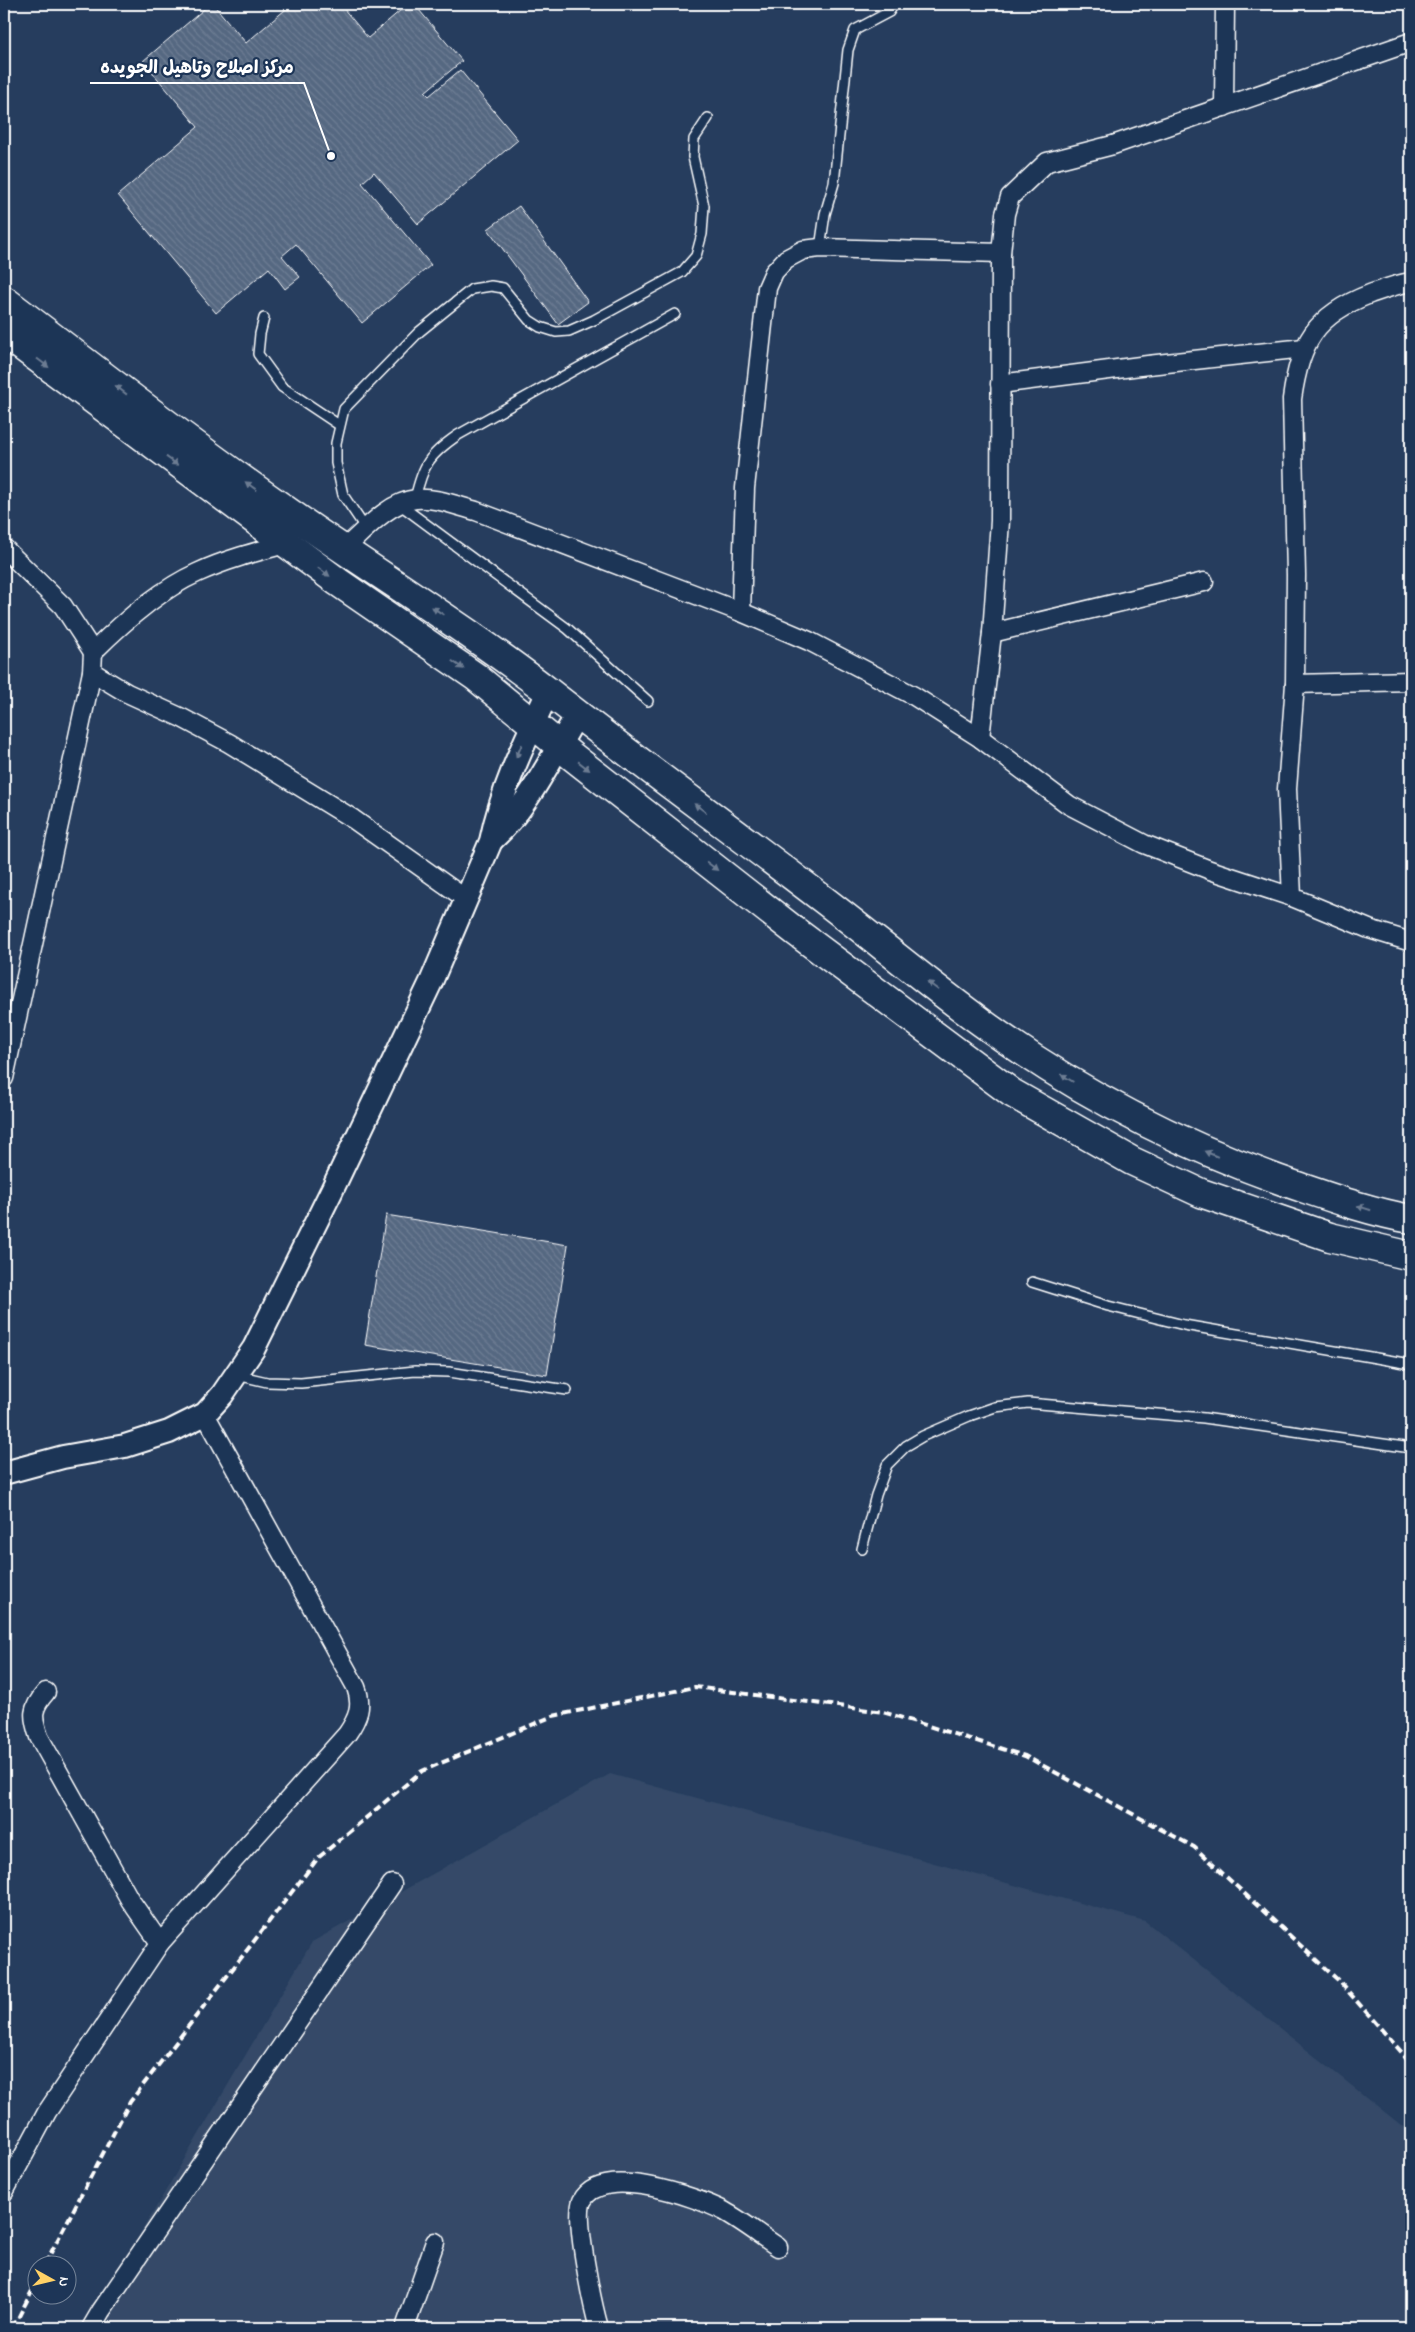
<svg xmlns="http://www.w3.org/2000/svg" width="1415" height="2332" viewBox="0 0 1415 2332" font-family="'Indie Flower','Playpen Sans Arabic',sans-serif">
<defs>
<pattern id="building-back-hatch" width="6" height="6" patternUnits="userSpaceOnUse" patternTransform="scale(1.25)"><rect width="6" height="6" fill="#556781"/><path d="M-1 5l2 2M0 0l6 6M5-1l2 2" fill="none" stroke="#6e7e94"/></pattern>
</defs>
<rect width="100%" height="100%" fill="#263d5e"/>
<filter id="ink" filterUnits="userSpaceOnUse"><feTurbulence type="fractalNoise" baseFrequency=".02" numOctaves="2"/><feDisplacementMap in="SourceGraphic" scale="10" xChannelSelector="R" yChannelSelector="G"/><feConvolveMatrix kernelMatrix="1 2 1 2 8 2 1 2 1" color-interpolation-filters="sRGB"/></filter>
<g filter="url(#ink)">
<path fill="#344a68" d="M610 1774 1145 1921 1411 2133V2328H85L312 1942Z"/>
<g fill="url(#building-back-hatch)" stroke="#fff">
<path d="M210 4H213L246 43 292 4H336L341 9 343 8 368 38 408 4H414L462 61 425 92 429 96 460 70 518 140 418 224 374 172 362 183 431 265 362 323 296 244 282 256 300 277 285 289 269 268 216 313 118 195 198 127 143 61Z"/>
<path d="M519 206 588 302 558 324 488 229Z"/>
<path d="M386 1215 568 1245 547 1375 365 1345Z"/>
</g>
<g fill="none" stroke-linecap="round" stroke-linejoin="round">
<g stroke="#fff" stroke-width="12">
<g id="service">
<path d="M820 248 825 214 834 183 848 50 855 30 889 12 894 4"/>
<path d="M264 318 260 334 258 354 282 387 339 425"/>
<path d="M415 499C423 464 429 455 458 435L675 314"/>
<path d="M399 504 568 629 648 701"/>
<path d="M366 529 343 495 336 463V443L344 409 419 332 472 289 491 286 503 288 529 320 540 327 556 332 569 331 594 320 682 272 696 256 702 234 704 206 693 157 694 139 708 118"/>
<path d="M1032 1282 1108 1306 1184 1325 1411 1364"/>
<path d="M237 1375 267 1382 301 1383 415 1371 449 1372 567 1390"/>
<path d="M862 1549 876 1495 887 1465 906 1446 923 1436 969 1416 995 1407 1028 1403 1204 1418 1411 1448"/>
</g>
</g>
<g stroke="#fff" stroke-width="21">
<g id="minor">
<path d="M1224 107 1225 4"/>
<path d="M1000 384 1148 365 1304 348"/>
<path d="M4 548 63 606 93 652"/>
<path d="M344 549C363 532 388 502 416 499 436 497 457 506 476 511L741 612 809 641 914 696 980 738 1069 805 1144 844 1210 870 1292 897 1369 929 1411 942"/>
<path d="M741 612 745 488 767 288 774 272 786 259 803 250 820 248 1001 253 1005 214 1010 197 1047 162 1113 145 1411 42"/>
<path d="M992 633 1204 582"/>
<path d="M92 672 127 693 182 718 229 743 353 819 466 899"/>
<path d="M1295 684 1411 681"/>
<path d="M980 738 992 633 1000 521 1001 253"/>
<path d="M1292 897 1287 789 1295 684 1296 575 1292 399C1300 342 1315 315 1370 294 1384 289 1397 284 1411 282"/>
<path d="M4 1078 92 672 93 652C122 623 159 590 197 573 225 560 255 552 285 544"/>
<path d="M46 1692C31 1709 32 1716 39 1737L130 1900 160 1943"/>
<path d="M4 2192 47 2112 160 1943 347 1734C358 1718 363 1706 356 1687L205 1414"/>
<path d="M91 2328 101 2311 392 1884"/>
<path d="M405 2328 435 2242"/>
<path d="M599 2328C593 2307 574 2219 582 2201 601 2163 696 2197 724 2211 742 2221 760 2235 778 2247"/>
</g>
</g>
<g stroke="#fff" stroke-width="26">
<g id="tertiary">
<path d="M493 839C529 806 551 757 577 715"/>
<path d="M4 1473 63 1457 125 1446 169 1432 205 1414 222 1395 254 1348 332 1190 431 982 491 841C502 788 525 741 548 692"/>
</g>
</g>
<g stroke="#fff" stroke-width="31">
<g id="trunk">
<path d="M4 300C99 372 192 445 290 513 376 573 466 628 549 692 638 762 730 828 820 897 874 938 926 982 981 1022 1078 1093 1184 1147 1297 1186 1335 1199 1372 1212 1411 1219"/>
<path d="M4 333 338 582 476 677 573 757 795 931 1012 1093 1132 1161 1201 1193 1330 1237 1411 1256"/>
</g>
</g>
<use href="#service" stroke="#1d3557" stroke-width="9"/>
<use href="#minor" stroke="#1d3557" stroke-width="18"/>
<use href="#tertiary" stroke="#1d3557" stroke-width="22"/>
<use href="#trunk" stroke="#1d3557" stroke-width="28"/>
<g stroke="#fff" stroke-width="4" stroke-dasharray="8 4" stroke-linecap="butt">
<path d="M45 2264 130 2102 318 1858 422 1771 553 1716 695 1687 883 1712 1025 1756 1194 1847 1339 1981 1411 2063"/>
<path d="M13 2328 38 2279"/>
</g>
</g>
<defs><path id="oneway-solid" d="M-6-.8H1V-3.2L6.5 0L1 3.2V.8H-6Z" transform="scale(1.25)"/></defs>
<g fill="#6c7c92">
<use href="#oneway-solid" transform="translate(43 363) rotate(37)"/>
<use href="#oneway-solid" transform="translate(121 390) rotate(-142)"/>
<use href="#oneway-solid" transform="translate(172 461) rotate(36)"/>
<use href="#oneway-solid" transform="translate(251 486) rotate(-144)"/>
<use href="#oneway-solid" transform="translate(324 572) rotate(36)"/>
<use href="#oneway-solid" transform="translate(438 611) rotate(-147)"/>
<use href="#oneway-solid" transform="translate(458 665) rotate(35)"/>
<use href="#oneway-solid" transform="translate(519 751) rotate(113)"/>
<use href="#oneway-solid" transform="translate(584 766) rotate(38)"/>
<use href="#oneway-solid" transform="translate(700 808) rotate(-144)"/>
<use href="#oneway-solid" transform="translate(712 866) rotate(37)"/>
<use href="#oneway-solid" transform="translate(933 986) rotate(-143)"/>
<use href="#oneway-solid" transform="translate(1067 1078) rotate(-148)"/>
<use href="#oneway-solid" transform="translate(1211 1154) rotate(-157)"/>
<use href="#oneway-solid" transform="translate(1364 1208) rotate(-162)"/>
</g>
</g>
<path fill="none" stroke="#fff" stroke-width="2" d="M331 156L304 83H90"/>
<circle fill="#fff" stroke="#1d3557" stroke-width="2" cx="331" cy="156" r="5"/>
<g font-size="18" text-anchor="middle" font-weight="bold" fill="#fff" stroke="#1d3557" stroke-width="4.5" stroke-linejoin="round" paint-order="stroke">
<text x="197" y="73">مركز اصلاح وتاهيل الجويده</text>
</g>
<rect width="1415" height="2332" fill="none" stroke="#1d3557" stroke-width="20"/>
<rect x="10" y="10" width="1395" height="2312" fill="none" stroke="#fff" stroke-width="2" filter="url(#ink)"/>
<g transform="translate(52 2280) rotate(98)"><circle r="24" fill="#1d3557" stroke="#77869a"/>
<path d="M0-4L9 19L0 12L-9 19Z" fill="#ffd166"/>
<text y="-8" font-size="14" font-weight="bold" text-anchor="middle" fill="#ffffff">N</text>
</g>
</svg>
